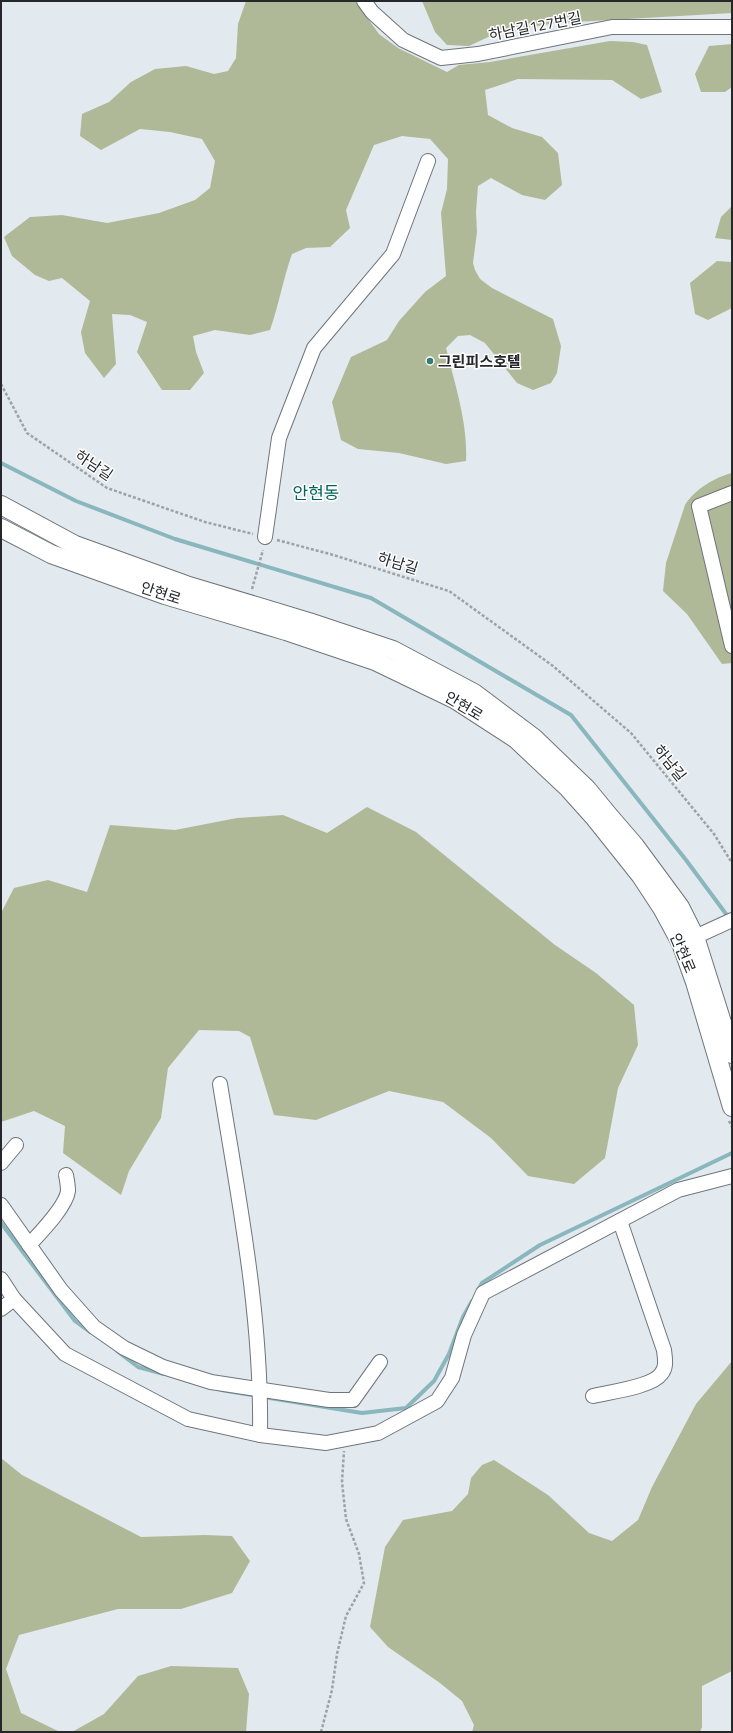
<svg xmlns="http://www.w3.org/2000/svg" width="733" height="1733" viewBox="0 0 733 1733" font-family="'Titillium Web','Noto Sans KR',sans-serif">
<rect width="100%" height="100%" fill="#e2e9ef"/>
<g fill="#afb997">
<path d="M246 1H355L379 34 398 48 447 72 459 65 490 62 610 41 633 42 647 45 662 92 641 99 612 80 518 79 485 90 488 115 512 128 542 137 558 153 562 185 545 200 522 195 491 178 478 186 476 212 477 232 473 263 475 270 480 279 492 288 553 319 561 346 557 373 551 383 533 390 517 383 485 343 470 335 458 336 446 348C455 385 468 423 466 461L446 464 399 453 358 449 341 440 332 402 351 357 387 340 399 321 425 292 446 276 441 213 447 189 448 159 430 139 402 136 374 145 346 210 350 228 330 247 306 248 292 254C283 279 279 305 270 330L250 335 215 330 193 336 196 352 204 373 190 390H162L137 352 147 322 130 315 112 314 116 364 104 378 85 353 81 332 90 301 62 278 49 281 35 275 12 256 4 237 30 217 62 215 107 223 159 213 195 200 210 188 215 161 202 139 170 132 140 129 101 150 80 136 82 114 109 102 131 82 155 69 186 66 214 74 228 71 236 58 238 24Z"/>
<path d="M422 1H732V13L557 23 499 32 469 46 447 45 435 32Z"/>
<path d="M732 44V87L725 92H701L695 74 709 46Z"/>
<path d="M732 206V240L715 238 721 217Z"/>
<path d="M717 261 732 262V308L708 320 695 314 690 283Z"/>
<path d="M732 473V663L722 664 687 614 663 591 666 563 685 505C694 490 715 477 732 473Z"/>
<path d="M367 807 416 832 555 945 596 973 634 1005 638 1045 618 1088 605 1158 574 1184 528 1176 491 1138 443 1102 389 1091 316 1120 274 1115 250 1037 239 1031 199 1030 168 1068 161 1118 129 1171 121 1195 63 1153 65 1126 34 1111 1 1122V913L14 888 48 880 87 892 110 825 175 830 237 818 283 815 327 833Z"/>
<path d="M732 1361V1671L702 1686V1727L700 1732H472L474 1725 462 1701 440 1683 388 1647 370 1627 385 1547 403 1520 452 1511 468 1494 471 1478 482 1465 494 1460 548 1495 589 1533 612 1541 638 1520 652 1487 696 1404Z"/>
<path d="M1 1458 22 1475 141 1537 205 1535 232 1536 250 1561 232 1593 181 1609H118L19 1635 6 1669 21 1713 60 1732H1Z"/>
<path d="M171 1666 238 1668 249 1694 246 1732H72L104 1714 138 1676Z"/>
</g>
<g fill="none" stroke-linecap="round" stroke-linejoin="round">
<g stroke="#89b7bd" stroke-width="4">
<path d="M1 463 76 501 175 539 371 598 571 715 686 860 729 918"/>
<path d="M1 1223 75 1321 90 1332"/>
<path d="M478 1290 482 1283 540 1245 732 1153"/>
<path d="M117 1351 138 1367 164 1374"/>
<path d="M221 1390 362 1413 406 1408 434 1381 449 1354 463 1317 472 1301"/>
</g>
<g stroke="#6f757a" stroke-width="16">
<g id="minor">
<path d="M364 1 372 12 403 40 441 58 478 54 612 27H732"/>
<path d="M732 493 699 506 732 646"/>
<path d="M265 537 279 438 314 348 393 254 428 161"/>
<path d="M695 937 732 920"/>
<path d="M220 1084C239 1201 262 1316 260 1435"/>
<path d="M1 1163 16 1145"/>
<path d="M1 1205 61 1290 94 1327 124 1348 163 1367 211 1382 329 1400H353L380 1362"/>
<path d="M29 1245C39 1234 66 1207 68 1191 68 1186 67 1180 66 1175"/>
<path d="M1 1279 14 1299 65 1354 188 1419 260 1435 326 1443 378 1433 437 1401 452 1378 464 1335 483 1293 678 1190 732 1176"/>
<path d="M1 1309 14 1299"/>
<path d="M593 1396C609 1392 652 1387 661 1374 667 1367 665 1359 664 1350L620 1221"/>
</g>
</g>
<g stroke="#6f757a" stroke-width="20">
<g id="tertiary">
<path d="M1 505 75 545 186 585 309 622 393 650 474 693 534 738 587 789 610 817 635 846 680 907 695 937 732 1054"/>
<path d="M1 528 51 554 165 595 286 631 375 661 456 700 516 739 568 788 594 817 641 876 662 908 681 943 695 982 732 1107"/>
</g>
</g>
<g stroke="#9da2a7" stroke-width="2.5" stroke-dasharray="3 2" stroke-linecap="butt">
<path d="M1 384 27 433 107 488 205 522 253 534"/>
<path d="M277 540 330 554 449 591 553 666 631 733 714 834 732 863"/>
<path d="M252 589 263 550"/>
<path d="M729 1121 732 1127"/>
<path d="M321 1732 332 1690 337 1654 346 1616 364 1583 359 1554 346 1519 342 1482 344 1451"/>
</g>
<use href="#minor" stroke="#fff" stroke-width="14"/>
<use href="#tertiary" stroke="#fff" stroke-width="18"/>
</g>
<circle fill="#377d75" stroke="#fff" stroke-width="1.5" cx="430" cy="361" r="4"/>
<g text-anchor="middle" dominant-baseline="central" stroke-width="3" stroke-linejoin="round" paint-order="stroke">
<g font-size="15" fill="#25272a" stroke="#fff">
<text transform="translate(535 26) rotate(-11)">하남길127번길</text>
<text transform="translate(94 465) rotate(34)">하남길</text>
<text transform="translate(398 563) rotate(17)">하남길</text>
<text transform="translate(161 593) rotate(18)">안현로</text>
<text transform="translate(464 706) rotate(31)">안현로</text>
<text transform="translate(670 763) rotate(51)">하남길</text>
<text transform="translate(683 953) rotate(67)">안현로</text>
</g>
<g font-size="15" font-weight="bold" fill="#25272a" stroke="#fff" text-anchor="start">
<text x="438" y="361">그린피스호텔</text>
</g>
<g font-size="17" fill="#00645b" stroke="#fff">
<text x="316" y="493">안현동</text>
</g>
</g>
<rect width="733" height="1733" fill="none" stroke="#25272a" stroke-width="4"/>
</svg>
